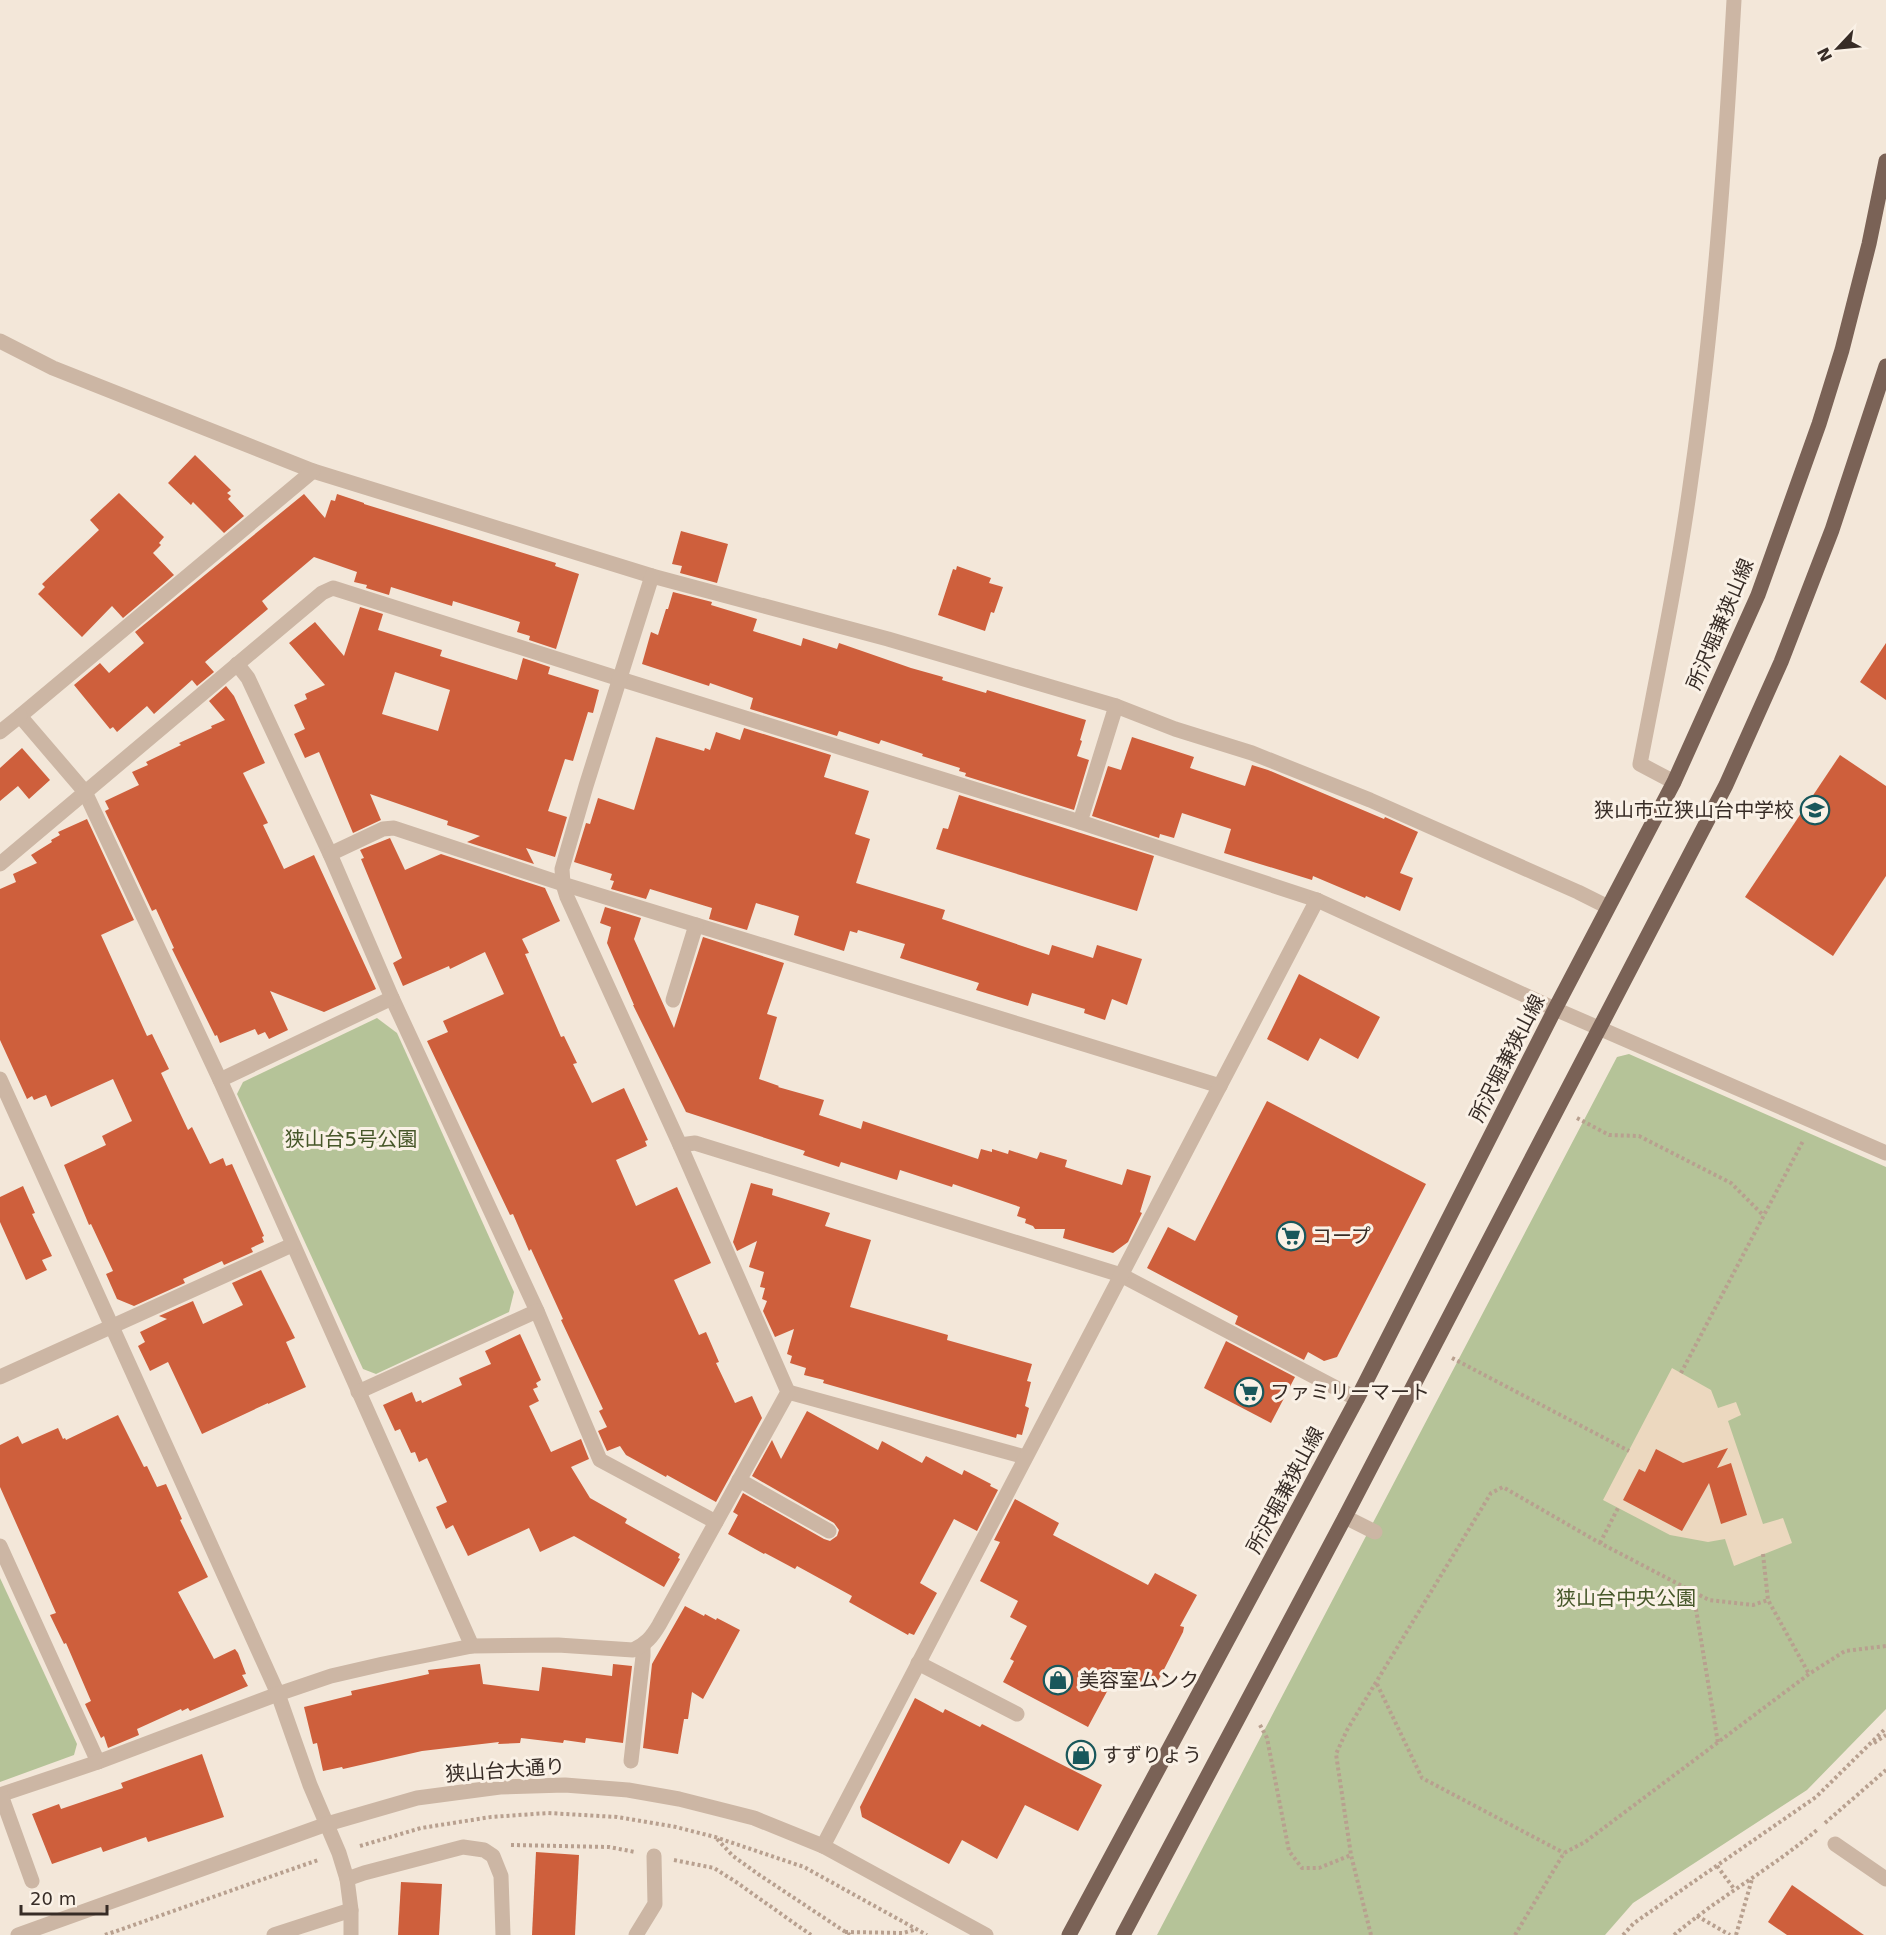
<svg xmlns="http://www.w3.org/2000/svg" width="1886" height="1935" viewBox="0 0 1886 1935" font-family="'DejaVu Sans','Noto Sans JP',sans-serif">
<rect width="100%" height="100%" fill="#f3e7d9"/>
<g fill="#b5c398">
<path d="M377 1018 397 1033 514 1292 509 1312 376 1374 363 1369 237 1094 243 1082Z"/>
<path d="M1629 1054 1886 1167V1709L1807 1790 1633 1903 1605 1935H1157L1617 1057Z"/>
<path d="M0 1578 77 1744 74 1755 0 1782Z"/>
</g>
<path fill="#ecd8bf" d="M1672 1368 1711 1390 1718 1408 1736 1402 1741 1415 1728 1421 1763 1524 1783 1518 1792 1543 1734 1566 1725 1539 1708 1542 1670 1535 1603 1500Z"/>
<g fill="#ce5f3c" fill-rule="evenodd">
<path d="M195 455 231 490 227 493 231 496 228 499 244 516 224 533 193 502 191 505 168 483Z"/>
<path d="M119 493 164 537 159 543 161 545 153 553 174 575 123 618 112 606 82 637 38 594 45 587 42 584 99 530 90 520Z"/>
<path d="M304 494 325 518 331 500 335 501 337 494 364 503V504L556 563 555 566 579 574 556 649 529 640 530 636 517 632 520 622 453 601 452 606 391 587 389 595 366 588 367 585 354 582 357 572 314 557 262 601 268 609 205 662 214 672 197 686 192 680 154 714 147 706 117 732 113 727 110 729 74 685 100 663 109 673 144 643 135 632Z"/>
<path d="M681 531 728 544 717 583 680 573 682 566 672 564Z"/>
<path d="M957 566 991 578 989 583 1003 587 994 613 991 612 985 631 938 615 953 569 956 570Z"/>
<path d="M673 592 712 602 711 605 757 619 753 631 801 646 803 638 837 649 839 643 911 668 943 677 942 680 986 693 987 690 1086 720 1080 740 1082 741 1077 756 1089 760 1074 810 965 776 966 773 959 771 960 768 922 756 923 754 881 740 879 744 839 731 837 736 750 709 753 698 710 683 709 686 642 664 651 632 658 635 666 609H668Z"/>
<path d="M360 607 383 614 378 630 442 650 440 656 517 680 523 658 550 667 548 674 599 690 593 713 588 712 573 761 565 759 548 811 567 817 555 857 526 848 534 864 467 842 480 836 447 825 448 821 370 794 381 820 353 833 319 752 305 758 294 734 305 729 294 705 307 699 305 694 325 685 289 643 315 622 344 656ZM395 672 450 690 438 731 382 714Z"/>
<path d="M1886 643V700L1860 682Z"/>
<path d="M226 686 234 696 265 763 243 773 268 823 263 825 284 869 314 855 376 989 324 1012 270 991 288 1030 269 1039 265 1032 258 1035 255 1029 220 1043 217 1035 215 1036 172 949 174 948 156 909 152 911 105 811 109 809 105 801 139 785 132 772 148 765 146 762 181 745 179 743 212 728 211 726 225 720 209 701Z"/>
<path d="M744 728 831 755 824 777 869 791 855 834 870 839 856 883 945 910 942 919 1049 955 1052 945 1093 958 1097 945 1142 959 1127 1005 1112 999 1105 1020 1084 1013 1085 1009 1032 993 1028 1006 976 990 979 983 900 958 905 944 858 930 857 933 850 931 844 951 794 935 799 916 756 903 747 930 709 919 712 908 650 889 646 899 611 889 614 881 610 880 612 874 574 862 586 823 590 824 598 798 634 810 656 737 704 751 705 748 710 750 716 732 740 740Z"/>
<path d="M1132 737 1194 757 1190 768 1245 786 1252 765 1268 770 1384 819 1385 817 1418 832 1400 873 1413 878 1400 911 1366 896 1365 898 1313 876 1312 880 1224 853 1231 829 1182 813 1174 838 1160 834 1159 838 1092 816 1108 766 1121 770Z"/>
<path d="M22 748 50 780 29 799 18 786 0 801V768Z"/>
<path d="M1840 755 1886 786V876L1833 956 1745 897Z"/>
<path d="M959 795 1154 856 1137 911 936 849 943 828 948 829Z"/>
<path d="M87 819 134 920 101 935 147 1036 152 1034 169 1069 161 1073 188 1130 192 1127 210 1164 223 1158 226 1166 232 1164 264 1236 262 1237 264 1242 251 1248 253 1252 224 1265 222 1261 183 1279 185 1283 134 1306 117 1299 106 1274 113 1271 91 1224 89 1225 64 1165 106 1145 102 1136 132 1121 113 1079 51 1107 46 1095 34 1100 32 1096 27 1099 0 1040V889L16 882 13 874 37 863 31 855 52 842 51 840 60 835 58 832Z"/>
<path d="M390 838 405 870 441 854 545 888 560 921 522 939 529 953 525 954 561 1037 564 1036 577 1063 573 1064 592 1103 624 1088 648 1140 645 1141 647 1146 616 1160 636 1206 677 1187 711 1263 674 1280 699 1335 706 1332 719 1362 716 1363 735 1403 752 1396 762 1418 716 1502 667 1475 666 1477 626 1455 620 1446 607 1451 598 1431 607 1427 599 1411 603 1409 561 1320 563 1319 531 1249 529 1251 513 1214 510 1215 427 1041 448 1032 443 1021 504 994 485 952 450 969 449 966 403 986 393 963 402 958 361 859 364 858 360 850Z"/>
<path d="M605 907 641 918 634 939 674 1028 703 937 784 963 767 1014 777 1017 759 1079 779 1086 778 1087 824 1100 819 1115 861 1129 863 1121 978 1159 981 1149 992 1152V1149L1008 1154 1009 1150 1037 1159 1040 1152 1067 1160 1065 1167 1122 1185 1127 1169 1151 1176 1140 1212 1142 1213 1128 1242 1113 1253 1063 1238 1065 1229H1035L1033 1226 1025 1223 1026 1219 1017 1216 1020 1207 953 1184 952 1187 900 1170 897 1180 841 1162 839 1167 803 1155 805 1151 686 1112 633 1005H634L607 943 611 927 600 923Z"/>
<path d="M1299 974 1380 1017 1358 1059 1320 1038 1308 1061 1267 1039Z"/>
<path d="M1267 1101 1426 1184 1337 1357 1324 1361 1308 1352 1304 1360 1235 1324 1238 1316 1147 1268 1168 1227 1195 1241Z"/>
<path d="M751 1183 773 1189 772 1195 830 1213 825 1226 871 1240 850 1307 948 1335 947 1340 1032 1364 1027 1381 1031 1382 1025 1406 1029 1408 1022 1435 1017 1434 1016 1438 823 1383 824 1380 804 1375 806 1368 790 1363 792 1356 787 1354 794 1329 775 1337 763 1311 767 1301 762 1299 765 1288 760 1287 764 1272 749 1267 757 1241 737 1251 733 1242Z"/>
<path d="M23 1186 35 1213 32 1214 52 1256 42 1260 47 1270 26 1280 0 1222V1197Z"/>
<path d="M261 1270 295 1338 286 1342 306 1387 268 1404V1403L202 1434 168 1362 150 1371 138 1346 145 1342 140 1332 167 1319 159 1316 193 1301 203 1324 243 1305 232 1283Z"/>
<path d="M520 1334 541 1380 536 1383 538 1387 533 1389 539 1401 529 1406 551 1452 581 1439 589 1459 571 1467 590 1498 627 1519 625 1523 680 1554 678 1558 680 1559 664 1587 574 1536 540 1552 529 1528 468 1556 453 1525 446 1529 436 1507 447 1502 427 1458 419 1462 415 1452 411 1453 400 1429 395 1431 383 1405 412 1392 416 1402 421 1400 422 1403 462 1385 459 1378 491 1364 485 1351Z"/>
<path d="M1226 1341 1295 1377 1271 1423 1204 1388Z"/>
<path d="M807 1411 878 1450 882 1441 922 1463 926 1456 962 1475 964 1470 991 1484 990 1486 998 1490 977 1531 954 1519 920 1583 937 1593 914 1635 909 1633 908 1635 849 1602 852 1596 797 1566 795 1569 765 1553 764 1554 728 1534 738 1515 733 1512 743 1493 824 1539 830 1541 837 1536 839 1530 834 1523 752 1476 772 1440 781 1459Z"/>
<path d="M118 1415 144 1467 147 1466 157 1487 166 1484 182 1519 180 1520 208 1577 178 1592 214 1659 235 1649 238 1653 246 1674 242 1675 248 1686 190 1711 188 1708 182 1711 181 1709 137 1729 139 1735 108 1748 104 1736 101 1738 85 1704 91 1701 66 1643 64 1644 50 1615 56 1613 0 1487V1445L18 1436 22 1444 58 1428 63 1439 65 1438 66 1440Z"/>
<path d="M1728 1448 1717 1468 1731 1463 1747 1515 1721 1524 1709 1483 1682 1531 1623 1500 1639 1469 1645 1472 1656 1449 1683 1463Z"/>
<path d="M1015 1499 1059 1523 1053 1535 1108 1564 1148 1585 1155 1573 1197 1595 1180 1626 1184 1627 1183 1632 1154 1689 1118 1671 1088 1727 1003 1682 1014 1661 1010 1659 1027 1626 1010 1617 1018 1601 980 1581 1000 1542 994 1540Z"/>
<path d="M685 1606 704 1616 705 1614 716 1620 717 1618 740 1630 703 1699 692 1692 688 1719H684L678 1754 643 1748 652 1664Z"/>
<path d="M480 1664 483 1684 539 1691 542 1667 612 1676 613 1664 632 1666 623 1743 586 1738 585 1743 564 1740 563 1743 521 1738 520 1743 498 1744 499 1742 422 1751 343 1769 342 1767 323 1771 317 1743 313 1744 304 1707 352 1695 351 1691 429 1674 428 1670Z"/>
<path d="M915 1698 943 1713 945 1709 980 1727 982 1724 1102 1785 1078 1831 1025 1805 997 1859 962 1840 949 1864 862 1817 860 1807Z"/>
<path d="M202 1754 224 1817 148 1842 146 1837 103 1852 101 1847 52 1864 32 1814 59 1804 61 1809 123 1788 121 1783Z"/>
<path d="M536 1852 579 1855 575 1935H532Z"/>
<path d="M401 1882 442 1884 439 1935H398Z"/>
<path d="M1792 1885 1864 1935H1787L1768 1922Z"/>
</g>
<g fill="none" stroke-linecap="round" stroke-linejoin="round">
<g stroke="#b8a08f" stroke-width="4" stroke-dasharray="3 3" stroke-linecap="butt">
<path d="M1577 1118 1609 1135 1639 1136 1731 1183 1764 1216"/>
<path d="M1452 1358 1629 1451"/>
<path d="M1681 1373 1803 1141"/>
<path d="M1600 1543 1618 1508"/>
<path d="M1763 1554 1768 1600 1809 1674"/>
<path d="M1693 1591 1718 1743"/>
<path d="M1377 1684 1422 1778 1564 1853"/>
<path d="M1260 1725 1267 1738 1289 1851 1302 1868H1319L1351 1855"/>
<path d="M1874 1743 1886 1735"/>
<path d="M1825 1823 1886 1770"/>
<path d="M717 1839 733 1856 758 1874 850 1935"/>
<path d="M511 1845 609 1847 635 1852"/>
<path d="M360 1846 421 1828 491 1817 548 1813 617 1817 676 1827 715 1837 804 1867 927 1935"/>
<path d="M674 1860 714 1868 736 1882 811 1935"/>
<path d="M1717 1866 1735 1890"/>
<path d="M1697 1916 1730 1935"/>
<path d="M845 1932 903 1933 917 1929"/>
<path d="M105 1935 318 1860"/>
<path d="M1371 1935 1351 1855 1336 1754 1347 1730 1491 1493 1503 1487 1600 1543 1709 1600 1753 1605 1768 1600"/>
<path d="M1515 1935 1564 1853 1585 1842 1809 1674 1845 1651 1886 1646"/>
<path d="M1623 1935 1634 1923 1816 1797 1886 1728"/>
<path d="M1674 1935C1719 1897 1772 1868 1817 1830"/>
<path d="M1736 1935 1752 1879"/>
</g>
<g stroke="#ccb6a4" stroke-width="15">
<path d="M0 341 53 368 313 471 652 576 888 639 1116 706 1175 729 1252 753 1370 800 1578 892 1608 907"/>
<path d="M313 471 20 716 85 792 220 1080 472 1646"/>
<path d="M237 664 248 678 330 854 392 998 537 1311 600 1460 716 1522"/>
<path d="M0 732 20 716"/>
<path d="M1674 782 1640 764C1658 670 1678 575 1691 479 1714 320 1725 160 1734 0"/>
<path d="M1080 822 1116 706"/>
<path d="M330 854 383 829 394 828 563 884 1220 1086"/>
<path d="M0 864 322 593 333 588 620 679 1080 822 1317 900 1555 1009 1886 1153"/>
<path d="M673 1000 696 925"/>
<path d="M0 1079 278 1694 310 1785 339 1853 347 1879 351 1910 274 1935"/>
<path d="M220 1080 392 998"/>
<path d="M680 1145 695 1143 1121 1275 1357 1399"/>
<path d="M0 1377 292 1245"/>
<path d="M358 1392 537 1311"/>
<path d="M788 1392 1025 1457"/>
<path d="M739 1480 829 1531"/>
<path d="M1345 1517 1375 1532"/>
<path d="M0 1546 98 1762"/>
<path d="M918 1663 1017 1714"/>
<path d="M631 1761 643 1656V1645"/>
<path d="M0 1795 98 1762 278 1694 331 1676 383 1664 472 1646 558 1645 633 1650C646 1644 652 1637 659 1625L788 1392 680 1145 567 897 563 884 562 869 586 786 652 576"/>
<path d="M1 1795 32 1881"/>
<path d="M1835 1844 1886 1879"/>
<path d="M823 1846 1317 900"/>
<path d="M347 1879 364 1873 463 1847 484 1850 493 1856 501 1876 503 1935"/>
<path d="M351 1910V1935"/>
<path d="M18 1935 327 1824 417 1798 500 1787 565 1785 628 1790 679 1799 754 1818 823 1846 986 1935"/>
<path d="M636 1935 655 1904 654 1856"/>
</g>
<g stroke="#7a6256" stroke-width="15">
<path d="M1069 1935 1357 1399 1555 1009 1674 782 1758 595 1819 424 1842 350 1869 244 1886 161"/>
<path d="M1123 1935 1345 1517 1726 785 1781 662 1832 530 1886 366"/>
</g>
</g>
<defs>
<g id="school-ring" transform="scale(1.5)"><circle r="9.5" fill="#faf1e6" stroke="#19575b" stroke-width="1.5"/><path d="M0-5L7-2L0 1L-7-2ZM-4 1L0 2.5L4 1V4Q0 6-4 4Z" fill="#19575b"/></g>
<g id="supermarket-ring" transform="scale(1.5)"><circle r="9.5" fill="#faf1e6" stroke="#19575b" stroke-width="1.5"/><path d="M-6-5.5h2.5l.6 2H6L4.5 2H-2.5L-4.4-4H-6ZM-1.5 3.2a1.3 1.3 0 1 0 .1 0ZM3 3.2a1.3 1.3 0 1 0 .1 0Z" fill="#19575b"/></g>
<g id="shop-ring" transform="scale(1.5)"><circle r="9.5" fill="#faf1e6" stroke="#19575b" stroke-width="1.5"/><path d="M-5-2.5h2.3a2.7 3.5 0 0 1 5.4 0H5L5.5 6h-11ZM-1.5-2.5h3a1.5 2.3 0 0 0-3 0Z" fill="#19575b"/></g>
</defs>
<g fill-rule="evenodd">
<use href="#school-ring" x="1815" y="810"/>
<use href="#supermarket-ring" x="1291" y="1236"/>
<use href="#supermarket-ring" x="1249" y="1392"/>
<use href="#shop-ring" x="1058" y="1680"/>
<use href="#shop-ring" x="1081" y="1755"/>
</g>
<g text-anchor="middle" dominant-baseline="central" stroke-width="6" stroke-linejoin="round" paint-order="stroke">
<g font-size="20" fill="#372c26" stroke="#faf1e6">
<text transform="translate(1720 624) rotate(-67)">所沢堀兼狭山線</text>
<text transform="translate(1507 1058) rotate(-63)">所沢堀兼狭山線</text>
<text transform="translate(1285 1490) rotate(-62)">所沢堀兼狭山線</text>
<text transform="translate(505 1770) rotate(-4)">狭山台大通り</text>
</g>
<g font-size="20" fill="#372c26" stroke="#faf1e6" text-anchor="start">
<text x="1794" y="810" text-anchor="end">狭山市立狭山台中学校</text>
<text x="1312" y="1236">コープ</text>
<text x="1270" y="1392">ファミリーマート</text>
<text x="1079" y="1680">美容室ムンク</text>
<text x="1102" y="1755">すずりょう</text>
</g>
<g font-size="20" fill="#465729" stroke="#faf1e6">
<text x="351" y="1139">狭山台5号公園</text>
<text x="1626" y="1598">狭山台中央公園</text>
</g>
</g>
<g transform="translate(1838 48) rotate(244)" stroke="#faf1e6" stroke-width="4.5" paint-order="stroke">
<path d="M0-4.5L10 22L0 15L-10 22Z" fill="#372c26"/>
<text y="-9" font-size="16" font-weight="bold" text-anchor="middle" fill="#372c26">N</text>
</g>
<path d="M21 1905v9h86v-9" fill="none" stroke="#372c26" stroke-width="3"/>
<text x="30" y="1905" font-size="18" fill="#372c26" stroke="#faf1e6" stroke-width="4.5" paint-order="stroke">20 m</text>
</svg>
